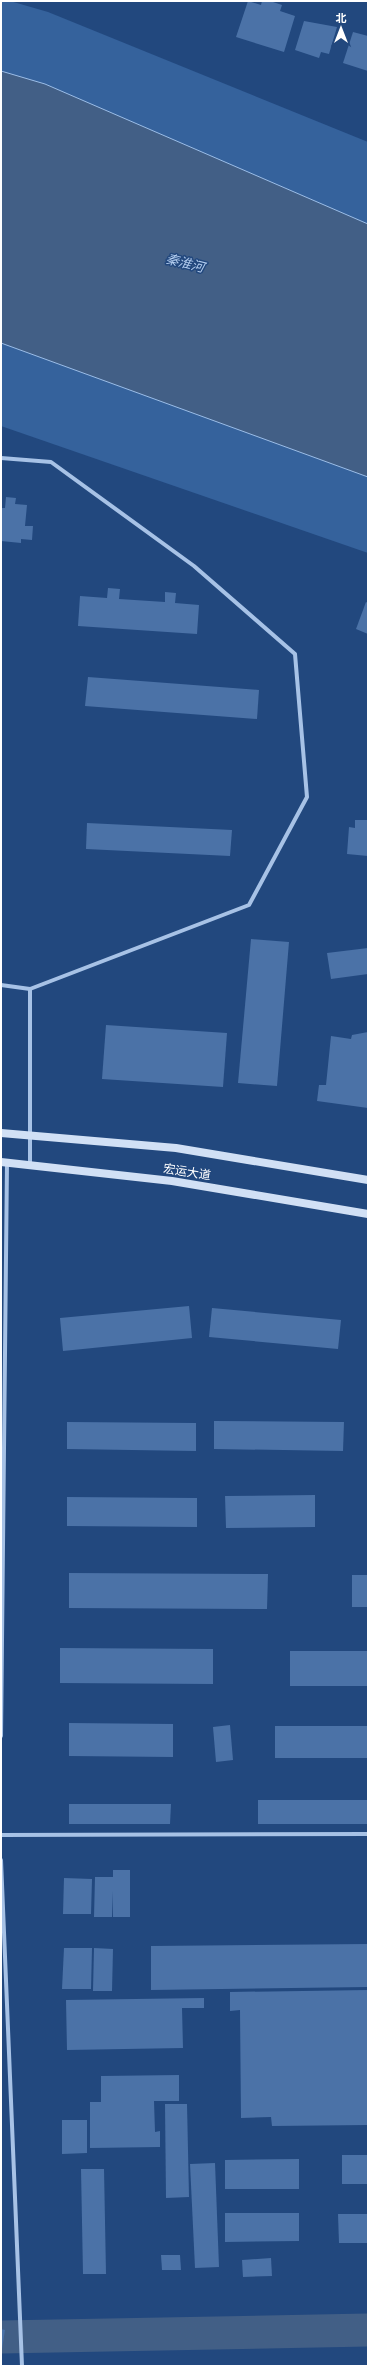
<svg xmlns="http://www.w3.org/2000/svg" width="369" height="2367" viewBox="0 0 369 2367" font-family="'Roboto Condensed','Noto Sans SC',sans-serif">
<rect width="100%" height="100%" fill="#22487e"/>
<path fill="#35629c" d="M1 1H10L48 12 368 142V553L1 426Z"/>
<path fill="#425f86" stroke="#9bbde7" d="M1 71 45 84 368 224V477L1 343Z"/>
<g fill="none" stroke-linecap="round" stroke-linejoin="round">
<path stroke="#425f86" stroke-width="33" d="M1 2337 368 2330"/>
</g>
<g fill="#4b72a7">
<path d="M248 1 261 5 262 1H270L282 5 280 11 295 16 284 52 236 37Z"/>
<path d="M304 21 337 27 329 54 321 52 319 58 295 50Z"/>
<path d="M353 32 368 36V71L343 63Z"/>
<path d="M6 497 16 498 15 504 27 505 25 526H33L32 540 21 539V543L1 541V508H5Z"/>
<path d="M108 588 120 589 119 599 165 602V592L176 593 175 603 199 605 197 634 78 626 80 596 107 598Z"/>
<path d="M366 602 368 603V634L356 629Z"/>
<path d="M88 677 259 690 257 719 85 706Z"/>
<path d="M355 820H368V856L347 854 349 827 355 828Z"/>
<path d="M87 823 232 830 230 856 86 849Z"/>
<path d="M251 939 289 942 277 1086 238 1083Z"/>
<path d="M368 948V974L331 979 327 953Z"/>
<path d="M106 1025 227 1033 223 1087 102 1079Z"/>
<path d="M368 1032V1108L317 1101 319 1085H326L331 1036 351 1039 352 1035Z"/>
<path d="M189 1306 192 1338 63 1351 60 1318Z"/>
<path d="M212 1308 341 1320 338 1349 209 1337Z"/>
<path d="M214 1421 344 1422 343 1451 214 1449Z"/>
<path d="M67 1422 196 1423V1451L67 1449Z"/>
<path d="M315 1495V1527L226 1528 225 1496Z"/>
<path d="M67 1497 197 1498V1527L67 1526Z"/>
<path d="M69 1573 268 1574 267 1609 69 1608Z"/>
<rect x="352" y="1575" width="16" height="32"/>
<path d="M60 1648 213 1649V1684L60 1683Z"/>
<rect x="290" y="1651" width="78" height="35"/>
<path d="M69 1723 173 1724V1757L69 1756Z"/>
<path d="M230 1725 233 1760 216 1762 213 1727Z"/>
<rect x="275" y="1726" width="93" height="32"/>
<rect x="258" y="1800" width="110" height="24"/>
<path d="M69 1804H171L170 1824H69Z"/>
<path d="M113 1870H130V1917H113L112 1891V1917H94L95 1877H113Z"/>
<path d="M64 1878 92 1879 91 1914H63Z"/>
<path d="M368 1944V1987L151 1990V1946Z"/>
<path d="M64 1948H92L91 1989H62Z"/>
<path d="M94 1948 113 1949 112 1991H93Z"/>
<path d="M368 1990V2125L272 2126 271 2117 241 2118 240 2010 230 2011V1992Z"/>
<path d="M204 1998V2008H182L183 2048 67 2050 66 2000Z"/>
<path d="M179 2075V2101H154L155 2132 160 2131V2147L90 2148V2102H101V2076Z"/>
<path d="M165 2104H187L189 2197 166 2198Z"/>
<path d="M62 2120H87V2153L62 2154Z"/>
<rect x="342" y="2155" width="26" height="29"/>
<path d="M299 2159V2189H225V2160Z"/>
<path d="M215 2163 219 2267 195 2268 190 2164Z"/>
<path d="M81 2169H104L106 2274H83Z"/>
<path d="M225 2213H299V2241L225 2242Z"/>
<path d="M338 2214H368V2243H339Z"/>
<path d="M161 2255H180L181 2270H162Z"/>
<path d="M271 2258 272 2276 243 2277 242 2260Z"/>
<path d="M1 2329 5 2330 2 2349H1Z"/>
</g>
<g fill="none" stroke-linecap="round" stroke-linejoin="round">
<g stroke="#a7c2e6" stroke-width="4">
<path d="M1 458 51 462 194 566 295 654 307 797 249 905 30 989 1 985"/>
<path d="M30 989V1165"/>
<path d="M1 1736 7 1162"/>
<path d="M1 1835 368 1834"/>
<path d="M1 1860 22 2366"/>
</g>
<g stroke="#d1e0f5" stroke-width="8">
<path d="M1 1133 176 1148 368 1180"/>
<path d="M1 1162 172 1181 368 1214"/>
</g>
</g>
<g text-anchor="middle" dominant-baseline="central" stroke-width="3" stroke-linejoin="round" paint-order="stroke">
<g font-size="12" fill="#fff" stroke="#22487e">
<text transform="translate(187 1172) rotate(9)">宏运大道</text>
</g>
<g font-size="13" font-style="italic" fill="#b2ccee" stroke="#22487e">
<text transform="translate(185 263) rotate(14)">秦淮河</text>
</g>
</g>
<rect width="369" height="2367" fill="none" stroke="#ffffff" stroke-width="4"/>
<g transform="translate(341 28)" stroke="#22487e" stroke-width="3" paint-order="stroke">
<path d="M0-3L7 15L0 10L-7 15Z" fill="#ffffff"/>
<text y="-6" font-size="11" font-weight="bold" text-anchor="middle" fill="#ffffff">北</text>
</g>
</svg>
